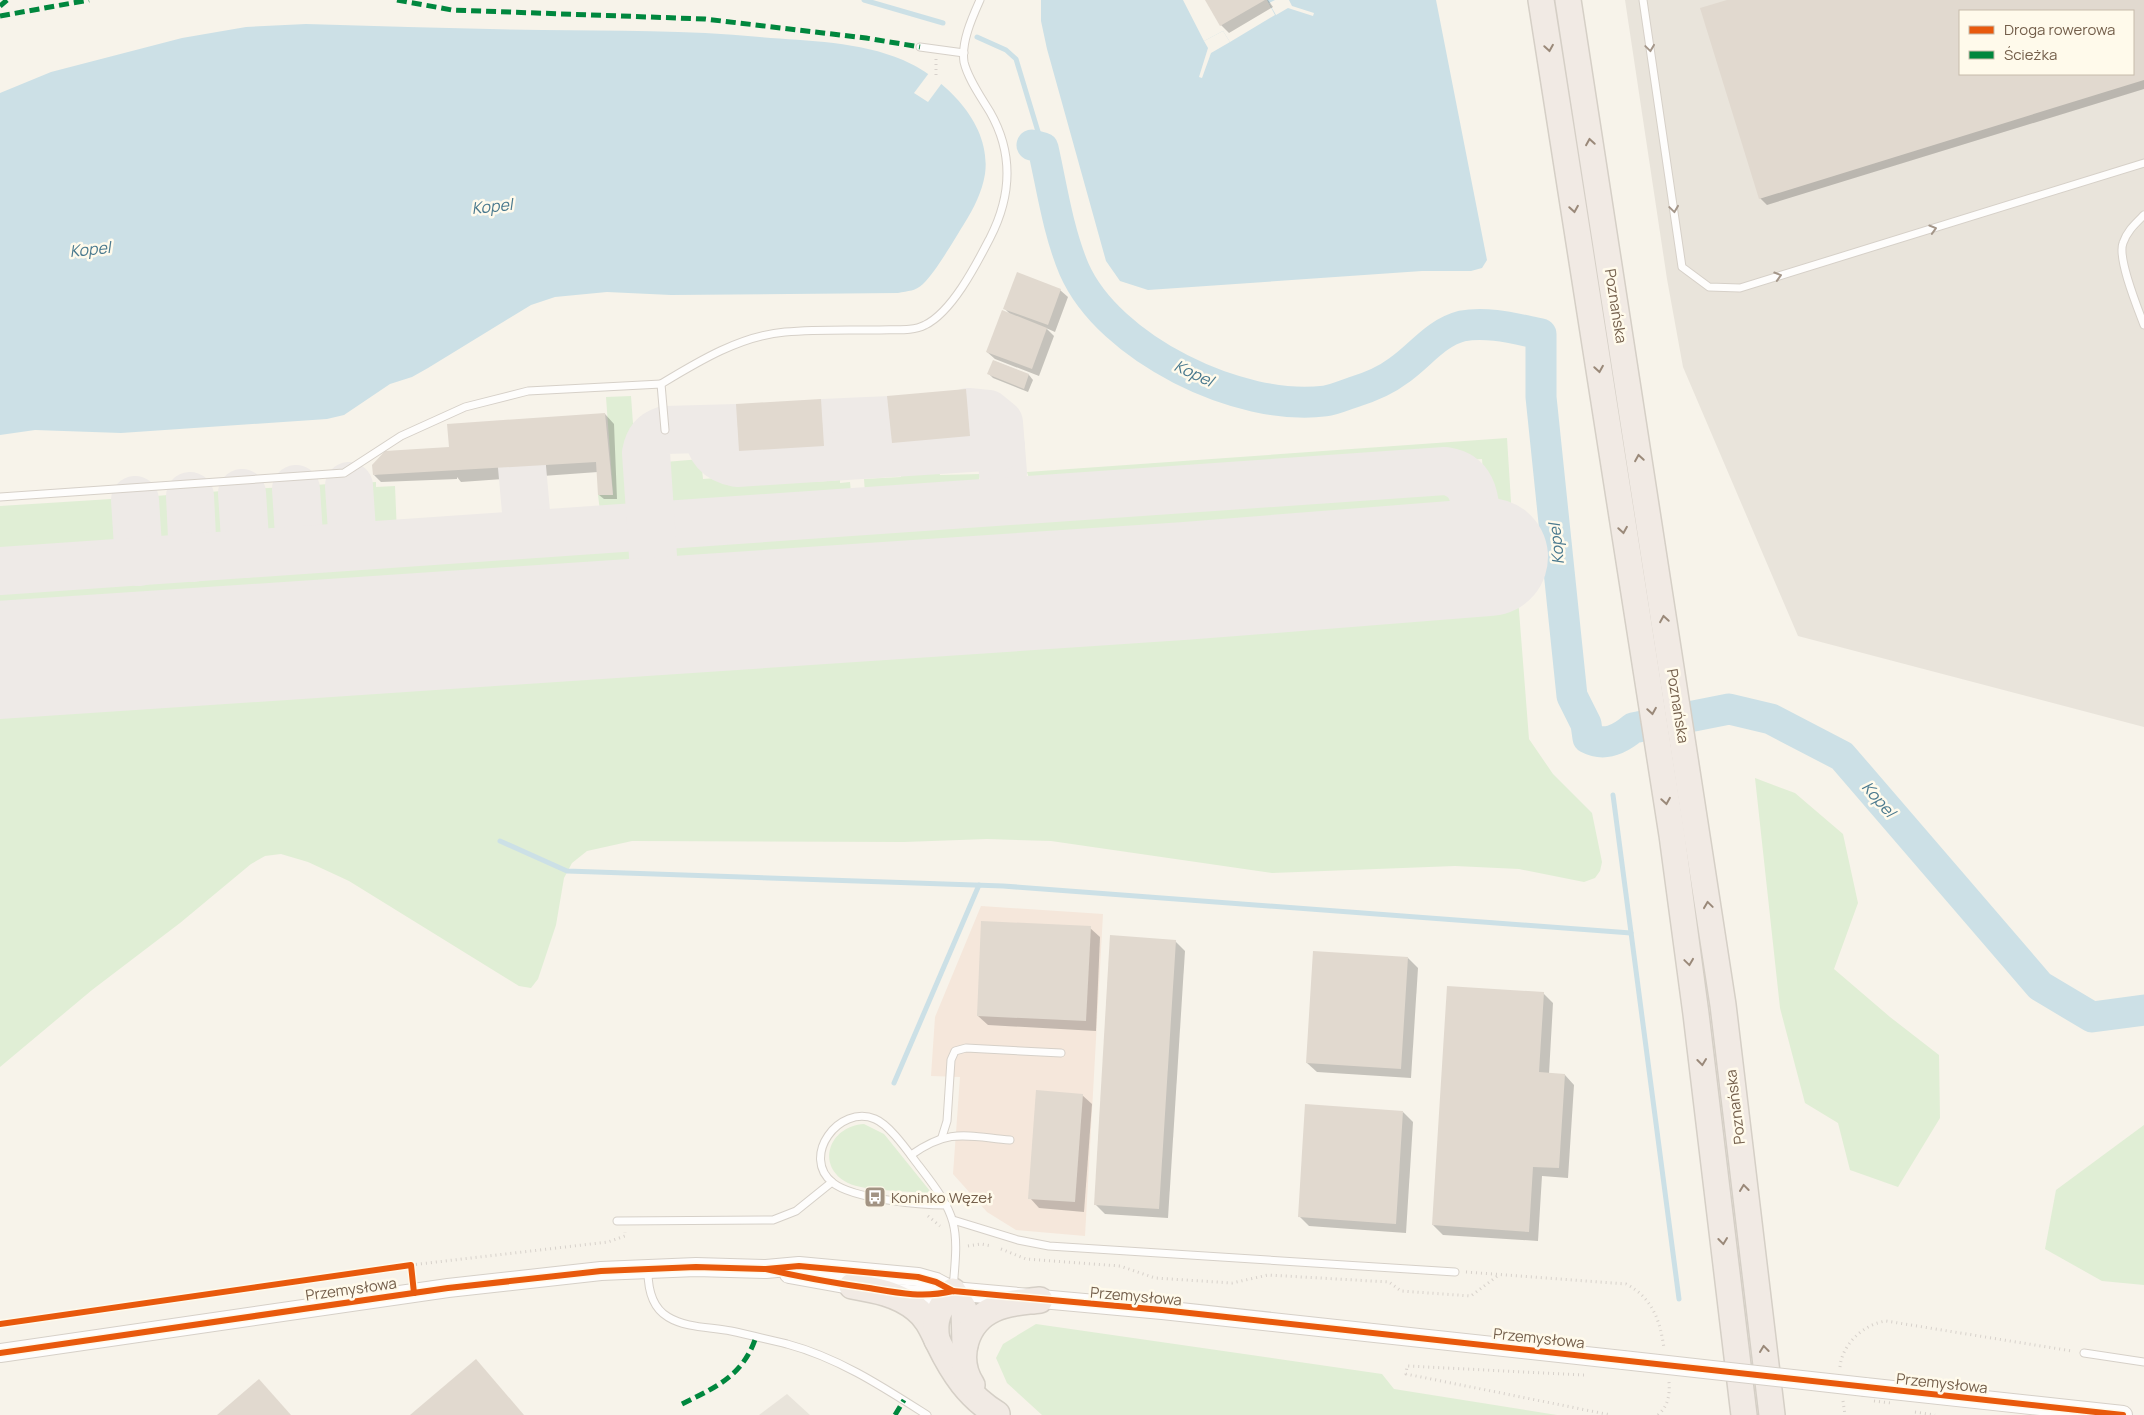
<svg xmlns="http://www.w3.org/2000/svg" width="2144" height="1415" viewBox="0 0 2144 1415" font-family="Manrope,sans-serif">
<rect width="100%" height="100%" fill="#f7f3ea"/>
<path fill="#f5e7db" d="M981 906 1103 914 1085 1236 1016 1230 987 1212 953 1174 960 1077 931 1076 935 1017Z"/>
<g fill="#e9e4db" fill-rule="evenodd">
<path d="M1625 0H2144V727L1798 636 1683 367 1667 279ZM1960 11H2133V74H1960Z"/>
<path d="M787 1394 810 1415H759Z"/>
</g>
<g fill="#e0eed5">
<path d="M631 396 638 493 631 494 634 498H638L639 508 632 516 608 518 600 511 598 495 613 494 606 397Z"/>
<path d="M1507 438 1513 534 1487 522 1482 459 1033 491 1027 472Z"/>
<path d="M701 459 703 479 813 471 815 482 840 480V483L850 482 851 493 844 502 668 514 660 507 657 470 665 462Z"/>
<path d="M982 460 981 468 939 470 940 475 980 474 977 494 872 501 865 493 864 479 901 477V465Z"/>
<path d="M376 482V487L395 486 397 533 366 535 360 530 358 483Z"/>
<path d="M340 483 343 532 339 537 313 539 307 534 304 486Z"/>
<path d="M1443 483C1463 490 1465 505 1466 523L1455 537 678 590 665 579 663 543 670 536Z"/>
<path d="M287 487 290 535 286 541 260 543 254 539 251 489Z"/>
<path d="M234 490 237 539 232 545 207 547 200 542 197 493Z"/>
<path d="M180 494 183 543 179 548 153 550 147 546 144 497Z"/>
<path d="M127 498 129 547 124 552 0 561V506Z"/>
<path d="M633 537 642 546 644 581 634 594 0 637V581Z"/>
<path d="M1517 585 1529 739 1553 774 1592 813 1602 862 1600 871 1595 878 1584 882 1519 869 1455 866 1272 873 1051 841 987 839 904 842 632 841 587 851 572 863 564 878 556 925 538 979 531 988 519 986 349 881 308 862 281 854 265 856 251 864 180 923 92 990 0 1067V685Z"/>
<path d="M1755 778 1795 793 1843 834 1858 903 1834 969 1890 1017 1939 1055 1940 1118 1898 1187 1850 1170 1838 1123 1805 1103 1780 1008Z"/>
<path d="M864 1124 884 1134 930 1191 926 1193C906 1191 865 1191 848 1183 815 1166 829 1126 864 1124Z"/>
<path d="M2144 1125V1285L2102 1281 2045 1249 2056 1190Z"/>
<path d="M1036 1324 1382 1374 1394 1389 1557 1415H1042L1007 1383 996 1358 1003 1344Z"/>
</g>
<g fill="#cce0e6">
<path d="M1041 0H1183L1204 41 1223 31 1230 42 1275 15 1267 0H1436L1487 260 1482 268 1471 271H1422L1148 290 1120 281 1106 261 1047 49 1041 21Z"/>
<path d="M306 24C385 26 464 29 542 30 615 31 687 30 760 37 807 41 859 41 903 60 944 78 992 123 985 174 982 192 974 208 964 224 954 240 937 270 923 284 916 291 908 291 898 293L671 295 607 292 555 297 531 305 428 368 412 377 390 384 344 415 327 419 121 433 35 430 0 435V93L51 72 182 38 246 27Z"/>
</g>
<g fill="#f7f3ea">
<path d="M1275 0H1289L1292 6 1314 13 1313 16 1288 8 1276 15 1269 3Z"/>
<path d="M1223 31 1230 42 1211 53 1202 78 1199 77 1208 48 1204 41Z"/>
<path d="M929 73 942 83 928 102 914 93Z"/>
</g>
<g fill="#0003" fill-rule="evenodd">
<path d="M1207 0H1268L1273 7 1229 33 1221 25Z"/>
<path d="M1731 0H2144V89L1767 205 1760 198ZM1960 11H2133V74H1960Z"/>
<path d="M1060 290 1068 297 1055 332 1046 328 1054 336 1039 376 995 359 987 352 1012 316 1005 309Z"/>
<path d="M994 361 1029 375 1033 380 1028 392 993 378 989 374Z"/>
<path d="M966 390 973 397 977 442 900 449 893 442Z"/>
<path d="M821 400 828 407 831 453 747 458 740 451Z"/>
<path d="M605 414 614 424 617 499H604L599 495 598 472 461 482 457 477V479L381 482 374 475 450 449Z"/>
<path d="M1090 928 1100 937 1096 1031 988 1025 978 1016Z"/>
<path d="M1175 941 1185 951 1168 1218 1105 1214 1095 1204Z"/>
<path d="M1408 958 1418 968 1411 1078 1317 1072 1307 1063Z"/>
<path d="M1543 993 1553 1003 1549 1074 1565 1075 1574 1085 1568 1178 1542 1176 1538 1241 1443 1235 1433 1225Z"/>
<path d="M1082 1095 1092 1104 1084 1212 1039 1208 1030 1198Z"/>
<path d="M1403 1112 1413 1122 1406 1233 1309 1226 1300 1217Z"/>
</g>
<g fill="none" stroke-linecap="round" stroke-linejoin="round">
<g stroke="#cce0e6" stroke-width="5">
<path d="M864 0 943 23"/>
<path d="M977 37 1006 50 1016 59 1043 148"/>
<path d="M1613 795 1679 1299"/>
<path d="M500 841 567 871 1003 886 1631 933"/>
<path d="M894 1083 979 885"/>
</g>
<path stroke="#cce0e6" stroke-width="31" d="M1032 145 1043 148C1052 188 1058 231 1074 269 1109 349 1240 412 1325 401 1334 400 1345 395 1354 392 1370 387 1385 381 1398 371 1420 356 1435 333 1462 326 1488 321 1516 329 1541 334V397L1572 696 1586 724 1588 738C1605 747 1620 739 1633 728L1729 709 1771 719 1842 756 2040 986 2092 1017 2144 1010"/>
<g stroke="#eeeae7" stroke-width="48">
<path d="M968 412 988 414 999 423 1003 473"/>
<path d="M823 423 890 420"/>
<path d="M707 429C709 448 717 459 737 463L1001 446"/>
<path d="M522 467 528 534"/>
<path d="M349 486 353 546"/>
<path d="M296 489 300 550"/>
<path d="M242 493 246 554"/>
<path d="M190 496 193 558"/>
<path d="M135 500 139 562"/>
<path d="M0 571 1445 471C1472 475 1475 496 1477 520 1478 529 1479 538 1474 547 1469 555 1461 557 1452 560"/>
<path d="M657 615 646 453C648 441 653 434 665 430L737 428"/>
</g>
<path stroke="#eeeae7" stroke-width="118" d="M0 660 1184 581 1489 557"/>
</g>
<g fill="#e1d9cf" fill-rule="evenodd">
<path d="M1205 0H1265L1220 26Z"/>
<path d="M1727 0H2144V80L1759 199 1700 8ZM1960 11H2133V74H1960Z"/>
<path d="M1017 272 1061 289 1048 325 1003 309Z"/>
<path d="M1002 310 1047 328 1032 369 986 352Z"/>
<path d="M993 360 1029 374 1024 389 987 374Z"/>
<path d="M966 389 970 436 892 443 887 396Z"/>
<path d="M821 399 824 446 739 451 736 404Z"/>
<path d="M605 413 613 495H598L596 462 373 475 372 465 385 451 449 447 447 424Z"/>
<path d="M981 921 1091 926 1086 1021 977 1016Z"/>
<path d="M1110 935 1176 940 1159 1209 1094 1205Z"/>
<path d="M1313 951 1408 957 1401 1069 1306 1063Z"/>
<path d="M1447 986 1544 992 1539 1072 1565 1074 1559 1168 1533 1167 1529 1232 1432 1225Z"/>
<path d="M1036 1090 1083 1094 1075 1202 1028 1199Z"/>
<path d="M1305 1104 1403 1111 1396 1224 1298 1217Z"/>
<path d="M476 1359 524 1415H410Z"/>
<path d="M259 1379 291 1415H217Z"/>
</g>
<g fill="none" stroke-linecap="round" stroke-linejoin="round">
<g stroke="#d6d0c8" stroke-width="9">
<g id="service">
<path d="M1643 0 1682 267 1709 287 1740 288 2144 163"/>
<path d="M920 47 964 53"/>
<path d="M2144 215C2135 224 2127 231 2123 243 2117 258 2138 309 2144 325"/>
<path d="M665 430 661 384C699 361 740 336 785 332 817 329 849 330 880 330 894 329 912 332 925 325 952 312 976 265 990 238 1011 197 1014 154 990 112 981 97 968 79 964 62 961 42 972 18 980 0"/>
<path d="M0 497 344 473 401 436 465 407 528 391 661 384"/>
<path d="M942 1137 947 1121 951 1060 955 1051 966 1048 1061 1053"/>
<path d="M911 1155C949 1128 966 1136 1010 1140"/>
<path d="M947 1205C920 1205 854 1199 833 1183 800 1157 839 1104 875 1119 890 1125 909 1153 919 1166 958 1216 959 1225 953 1288"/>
<path d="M953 1220 1018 1240 1049 1246 1455 1272"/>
<path d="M617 1221 773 1220 796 1211 832 1182"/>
<path d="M648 1271C648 1288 651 1307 668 1317 686 1328 711 1327 731 1331 750 1335 769 1340 787 1344 839 1358 883 1387 927 1415"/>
<path d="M2084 1353 2144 1362"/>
</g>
</g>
<g stroke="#d6d0c8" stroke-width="20">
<g id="tertiary">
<path d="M789 1274 861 1287"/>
<path d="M897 1293 927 1296 953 1291 1162 1310 1623 1360"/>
<path d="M0 1353 448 1288 601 1271 696 1267 766 1269 799 1266 918 1277 936 1282 953 1291"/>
<path d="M1865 1387 2123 1415"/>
</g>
</g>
<g stroke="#d5cfc6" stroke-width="28">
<g id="motorway">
<path d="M1541 0 1672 835 1696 1014 1744 1415"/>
<path d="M1568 0 1723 1005 1772 1415"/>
<path d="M852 1286C875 1290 898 1294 916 1309 928 1318 933 1332 939 1344 953 1373 969 1397 997 1414"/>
<path d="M937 1340C933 1320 939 1307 953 1291L964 1309 965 1344"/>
<path d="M972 1385C955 1359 965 1322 994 1309 1008 1302 1025 1302 1040 1300"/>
</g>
</g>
<g stroke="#d7d1cb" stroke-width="3" stroke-dasharray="1 4" stroke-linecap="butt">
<path d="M936 59V78"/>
<path d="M928 1216 940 1226"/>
<path d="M968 1246 981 1244 992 1246"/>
<path d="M1001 1249 1026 1259 1120 1266 1155 1278 1232 1283 1268 1275 1389 1282 1401 1291 1471 1296 1499 1275"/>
<path d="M411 1265 608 1242 625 1236V1232"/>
<path d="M1466 1272 1626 1284C1653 1298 1660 1321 1664 1348"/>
<path d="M1840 1367C1842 1344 1864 1324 1886 1321L2072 1351"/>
<path d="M1584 1375 1407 1366 1406 1374 1611 1415"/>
<path d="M1843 1401 1845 1415"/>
<path d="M1915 1412 1935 1415"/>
<path d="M1658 1415C1668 1406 1670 1395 1669 1382"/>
</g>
<use href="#service" stroke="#fefdfc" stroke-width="7"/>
<use href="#tertiary" stroke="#fefdfc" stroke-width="18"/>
<use href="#motorway" stroke="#f1eae4" stroke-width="25"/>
<g stroke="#d6d0c8" stroke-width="20" stroke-linecap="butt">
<path id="tertiary-bridge" d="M1623 1360 1865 1387"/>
</g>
<path stroke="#d7d1cb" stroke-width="3" stroke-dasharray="1 4" stroke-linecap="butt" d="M1874 1401 1891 1403"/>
<use href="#tertiary-bridge" stroke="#fefdfc" stroke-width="18"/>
<g stroke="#00873e" stroke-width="5" stroke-dasharray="10 5" stroke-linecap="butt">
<path d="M397 0 452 10 705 19 866 38 920 47"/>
<path d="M0 6 7 0"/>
<path d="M0 16 89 0"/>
<path d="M682 1404C716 1387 743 1376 756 1337"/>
<path d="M895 1415 904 1400"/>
</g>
<g stroke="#fffaeb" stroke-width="9">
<g id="cycleway">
<path d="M766 1269C800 1277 834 1283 869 1288 898 1293 923 1298 953 1291L1162 1310 2123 1415"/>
<path d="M0 1324 411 1265 414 1293"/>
<path d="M0 1353 448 1288 601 1271 696 1267 766 1269 799 1266 918 1277 936 1282 953 1291"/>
</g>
</g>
<use href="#cycleway" stroke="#e8590c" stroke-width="6"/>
</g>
<defs><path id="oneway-chevron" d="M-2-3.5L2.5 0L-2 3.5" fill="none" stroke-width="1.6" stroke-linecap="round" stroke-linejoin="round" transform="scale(1.25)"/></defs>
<g stroke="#9a8979">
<use href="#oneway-chevron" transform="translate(1549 48) rotate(81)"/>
<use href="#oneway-chevron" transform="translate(1590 142) rotate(-99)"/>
<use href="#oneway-chevron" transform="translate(1574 209) rotate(81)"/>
<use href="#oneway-chevron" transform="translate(1599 369) rotate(81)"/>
<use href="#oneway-chevron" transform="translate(1639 458) rotate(-99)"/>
<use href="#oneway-chevron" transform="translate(1623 530) rotate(81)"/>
<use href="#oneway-chevron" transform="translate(1664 619) rotate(-99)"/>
<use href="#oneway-chevron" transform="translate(1652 711) rotate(81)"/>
<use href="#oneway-chevron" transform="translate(1666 801) rotate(81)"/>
<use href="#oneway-chevron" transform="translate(1708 905) rotate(-98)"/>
<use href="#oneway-chevron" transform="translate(1689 962) rotate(82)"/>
<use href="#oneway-chevron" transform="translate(1702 1062) rotate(83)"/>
<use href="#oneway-chevron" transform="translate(1744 1188) rotate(-97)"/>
<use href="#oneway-chevron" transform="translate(1723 1241) rotate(83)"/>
<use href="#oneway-chevron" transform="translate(1764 1349) rotate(-97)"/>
</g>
<g stroke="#a49689">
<use href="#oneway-chevron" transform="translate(1650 48) rotate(82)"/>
<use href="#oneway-chevron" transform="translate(1674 209) rotate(82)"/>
<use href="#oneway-chevron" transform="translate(1933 229) rotate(-17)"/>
<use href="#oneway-chevron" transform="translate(1778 276) rotate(-17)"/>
</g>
<defs>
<g id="bus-square" transform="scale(1.125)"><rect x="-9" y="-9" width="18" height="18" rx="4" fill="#a29383" stroke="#fffaeb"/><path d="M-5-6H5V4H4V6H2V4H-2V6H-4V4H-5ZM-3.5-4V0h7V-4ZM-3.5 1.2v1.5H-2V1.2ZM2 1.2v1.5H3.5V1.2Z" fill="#fff"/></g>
</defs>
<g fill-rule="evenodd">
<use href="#bus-square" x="875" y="1197"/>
</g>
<g text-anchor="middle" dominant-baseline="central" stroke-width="5" stroke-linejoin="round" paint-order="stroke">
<g font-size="15" fill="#745f4b" stroke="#fffaeb">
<text transform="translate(1616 306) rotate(81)">Poznańska</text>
<text transform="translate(1678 706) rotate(81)">Poznańska</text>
<text transform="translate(1735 1107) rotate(-97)">Poznańska</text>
<text transform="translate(351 1289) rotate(-8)">Przemysłowa</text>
<text transform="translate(1136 1296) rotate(5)">Przemysłowa</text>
<text transform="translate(1539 1338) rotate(6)">Przemysłowa</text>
<text transform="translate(1942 1383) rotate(6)">Przemysłowa</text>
</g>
<g font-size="15" fill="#745f4b" stroke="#fffaeb" text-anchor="start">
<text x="891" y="1197">Koninko Węzeł</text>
</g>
<g font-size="16" font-style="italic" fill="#48788d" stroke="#fffaeb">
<text transform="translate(492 206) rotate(-6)">Kopel</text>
<text transform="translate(90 249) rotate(-6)">Kopel</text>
<text transform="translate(1194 373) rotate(25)">Kopel</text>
<text transform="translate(1556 544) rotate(-96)">Kopel</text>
<text transform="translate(1879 799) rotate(49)">Kopel</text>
</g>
</g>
<rect x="1959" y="10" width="175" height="65" fill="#fffaeb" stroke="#c7bcab"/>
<rect x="1969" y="26" width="25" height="8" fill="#e8590c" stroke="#c7bcab"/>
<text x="2004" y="35" font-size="15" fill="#745f4b">Droga rowerowa</text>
<rect x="1969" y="51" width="25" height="8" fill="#00873e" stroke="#c7bcab"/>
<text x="2004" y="60" font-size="15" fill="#745f4b">Ścieżka</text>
</svg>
